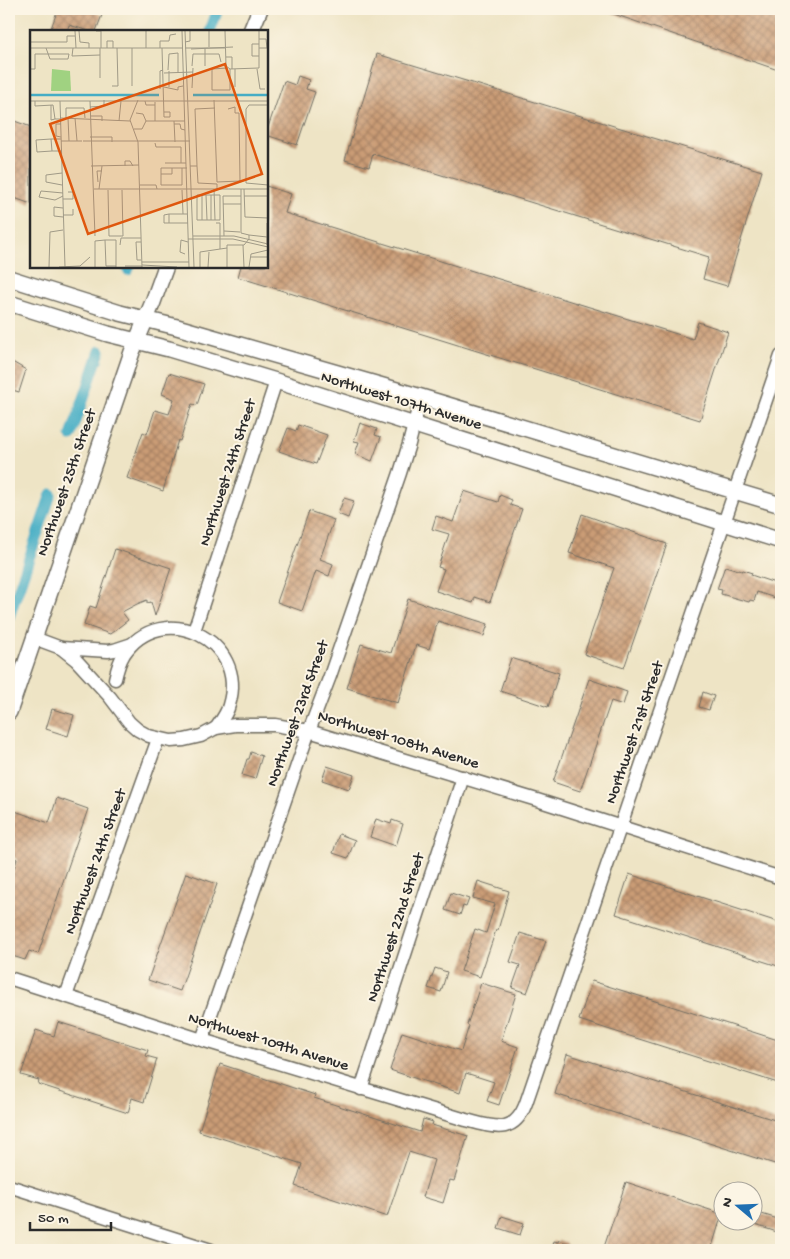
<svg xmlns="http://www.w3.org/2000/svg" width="790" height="1259" viewBox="0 0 790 1259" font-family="'Gochi Hand',sans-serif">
<defs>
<pattern id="building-cross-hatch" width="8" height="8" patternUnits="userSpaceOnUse" patternTransform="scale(1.25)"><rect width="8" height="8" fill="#ca9c76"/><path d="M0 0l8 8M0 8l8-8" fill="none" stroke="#a47f61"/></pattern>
</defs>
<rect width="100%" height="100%" fill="#fcf5e5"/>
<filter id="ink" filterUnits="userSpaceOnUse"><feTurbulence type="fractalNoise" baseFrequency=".02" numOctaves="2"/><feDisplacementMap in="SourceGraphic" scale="10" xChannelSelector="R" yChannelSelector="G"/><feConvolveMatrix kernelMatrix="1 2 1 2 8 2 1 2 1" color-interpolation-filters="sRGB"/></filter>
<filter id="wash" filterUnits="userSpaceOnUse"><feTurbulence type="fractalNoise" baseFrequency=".0096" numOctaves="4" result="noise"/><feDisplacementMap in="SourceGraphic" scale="20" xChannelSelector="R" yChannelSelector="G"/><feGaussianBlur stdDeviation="1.12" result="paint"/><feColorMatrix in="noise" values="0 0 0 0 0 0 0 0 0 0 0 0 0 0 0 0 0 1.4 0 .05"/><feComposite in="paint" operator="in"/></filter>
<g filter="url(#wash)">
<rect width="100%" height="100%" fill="#eee4c5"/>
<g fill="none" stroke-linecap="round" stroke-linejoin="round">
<g stroke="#45adc5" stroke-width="11">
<path d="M210 31 218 9"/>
<path d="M128 270 130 266"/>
<path d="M71 436 100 351"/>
<path d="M9 617 51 494"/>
</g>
</g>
<g id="blocks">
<g fill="url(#building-cross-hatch)">
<path d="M58 9H83L102 15 96 31H89L69 25 67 31H50Z"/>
<path d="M603 9H781V71L602 10Z"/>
<path d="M377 54 762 171 727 286 703 279 709 257 373 154 369 167 345 160Z"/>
<path d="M298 76 309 80 306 89 315 92 297 145 266 135V133L284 81 295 85Z"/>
<path d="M9 119 31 127V204L9 196Z"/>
<path d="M266 186 291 194 285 213 693 339 698 322 728 332 700 420 238 277 241 266H266Z"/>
<path d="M9 360 26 370 19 392 9 389Z"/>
<path d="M169 373 204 384 197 405 192 404 180 441 178 440 163 491 127 478 143 432 147 434 155 410 169 414 174 399 162 394Z"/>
<path d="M360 423 377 429 375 435 381 437 372 461 355 454 359 442 354 441Z"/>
<path d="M298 425 327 435 316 464 279 451 288 428 296 431Z"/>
<path d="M464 491 498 502 500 495 512 500 510 505 522 509 490 602 475 597 473 603 436 591 444 569 438 567 449 534 432 529 436 516 453 522Z"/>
<path d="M344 498 354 501 348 518 338 514Z"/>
<path d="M309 511 334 520 320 559 333 564 329 576 316 571 302 611 277 602Z"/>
<path d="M582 514 667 544 624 668 584 654 614 568 569 553Z"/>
<path d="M115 549 171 568 155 616 151 602 147 603V600L137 604 122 612 128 620 110 634 84 625 90 606 96 608Z"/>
<path d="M725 566 742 571 743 570 752 573 751 575 781 585V600L757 592 754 601 750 600 749 602 721 594 722 590 717 589Z"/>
<path d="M408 599 488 624 484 636 438 621 429 649 416 645 398 703 347 688 361 644 391 653Z"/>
<path d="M511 658 559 673 548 707 500 691Z"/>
<path d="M589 679 627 692 623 705 611 701 580 791 553 782Z"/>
<path d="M703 692 714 696 709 710 699 707Z"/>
<path d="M52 709 74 715 68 736 46 729Z"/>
<path d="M251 752 262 756 255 779 242 775 247 759H249Z"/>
<path d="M327 766 354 775 349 789 322 780Z"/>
<path d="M57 798 88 809 38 954 29 951 25 960 9 955V885L17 859 9 856V829L15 811 49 823Z"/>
<path d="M376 819 391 824 392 820 403 824 396 846 370 837Z"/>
<path d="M339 834 355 840 348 858 333 853Z"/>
<path d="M186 873 217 884 180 991 148 980Z"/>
<path d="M629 874 781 923V967L616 914Z"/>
<path d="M478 881 509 891 498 930H496L480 977 461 971 475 929 486 933 495 904 473 898Z"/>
<path d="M451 893 469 899 466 907 463 906 460 915 445 910Z"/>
<path d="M520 933 546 941 527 993 512 988 520 965 510 962Z"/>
<path d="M435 968 447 972 441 992 428 988Z"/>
<path d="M592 981 781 1041V1084L579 1020Z"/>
<path d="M481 983 516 994 501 1041 518 1047 499 1105 487 1101 494 1082 466 1073 460 1093 390 1070 402 1032 461 1051 469 1026 467 1025Z"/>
<path d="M58 1022 148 1050 146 1056 157 1059 144 1102 132 1098 128 1113 38 1084 39 1080 21 1075 36 1030 54 1036Z"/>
<path d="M567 1054 781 1122V1166L555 1094Z"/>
<path d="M220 1064 315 1095 314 1098 420 1132 423 1119 433 1122 432 1125 468 1136 454 1181 450 1180 443 1203 423 1197 434 1160 409 1152 387 1217 295 1186 302 1164 199 1131Z"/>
<path d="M626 1182 722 1214 711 1250H603Z"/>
<path d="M752 1211 781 1220V1228L780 1233 752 1224Z"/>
<path d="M502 1216 524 1223 520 1235 498 1228Z"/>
<path d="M559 1240 567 1243V1245L577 1249V1250H551L554 1241 558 1242Z"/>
</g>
</g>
</g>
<g filter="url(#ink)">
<use href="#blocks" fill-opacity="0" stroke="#6f6c61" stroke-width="1"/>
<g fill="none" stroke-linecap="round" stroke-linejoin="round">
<g stroke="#6f6c61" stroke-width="15">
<g id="minor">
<path d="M194 631 276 381"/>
<path d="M34 638 61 648 76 660 110 697 129 722 138 730 149 736 171 741 184 740 201 736 216 728 235 725H275L309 731 537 800 781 878"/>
<path d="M61 648 108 651 114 650 132 644"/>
<path d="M115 679C117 670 119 662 124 654 162 598 249 640 229 705 227 714 221 721 216 728"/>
<path d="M9 978 202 1040 466 1120C494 1127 514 1136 526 1103L781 356"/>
<path d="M66 996 158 739"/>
<path d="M202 1040 309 731 330 676 400 473 409 444 421 397"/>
<path d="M361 1089 463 777"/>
<path d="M9 1186 211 1250"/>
</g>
</g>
<g stroke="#6f6c61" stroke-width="18">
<g id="major">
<path d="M251 31 260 9"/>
<path d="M9 278 120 313 177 327 421 397 781 505"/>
<path d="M9 303 108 334 169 349 276 381 781 541"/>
<path d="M9 712 132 352 153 302 166 266"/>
</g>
</g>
<use href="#minor" stroke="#fff" stroke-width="12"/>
<use href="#major" stroke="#fff" stroke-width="15"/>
</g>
</g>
<g text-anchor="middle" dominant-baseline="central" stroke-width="4" stroke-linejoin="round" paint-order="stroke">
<g font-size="16" fill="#2b2b2b" stroke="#fcf5e5">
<text transform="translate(401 402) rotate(17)">Northwest 107th Avenue</text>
<text transform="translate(229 473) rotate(-72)">Northwest 24th Street</text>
<text transform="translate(68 483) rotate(-71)">Northwest 25th Street</text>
<text transform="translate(299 714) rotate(-70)">Northwest 23rd Street</text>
<text transform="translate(636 733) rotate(-71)">Northwest 21st Street</text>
<text transform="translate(398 741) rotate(17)">Northwest 108th Avenue</text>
<text transform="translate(97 862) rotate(-70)">Northwest 24th Street</text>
<text transform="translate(397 928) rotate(-72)">Northwest 22nd Street</text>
<text transform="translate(268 1043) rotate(17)">Northwest 109th Avenue</text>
</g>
</g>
<g transform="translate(30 30)">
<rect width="238" height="238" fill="#eee4c5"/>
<path d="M22 39 40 41 41 61H21Z" fill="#a0d281"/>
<path fill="none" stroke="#45adc5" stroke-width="2.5" d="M0 65H129M163 65H238"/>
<path fill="none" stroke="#a09a87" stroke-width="1" d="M45 1 46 18M49 1 50 12 59 13V18M66 1H71V18M116 1V18M152 1 159 237M155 1 164 237M179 1V17M195 1 196 36 200 39 229 38V1M229 9H236L237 18H229M0 12H37V6H45M155 12 160 11V1M0 18H153M0 18V39H5V24H39M16 18 20 29H38L39 24M43 18 42 26 70 25M70 18V48M77 18V11H83V18M102 18V56M130 18V11H139L140 5 146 4M132 18 134 87H140V82H134M155 18H196M161 19 203 17M229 26H222V14H229M196 27H202V39M162 36 163 24H189L191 32M175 36V18M197 38 182 39V60H200V39M205 39V57M227 39 230 59H235M138 40 139 24 148 23V42M139 41V57M134 43 163 42M82 56H88L87 18M134 57 148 60V57L153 56M162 58 163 38M130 59V41L133 40M108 70 100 90 108 112 112 237M184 70 187 152M0 71H238M5 71V76L23 75 25 89H31M30 71 35 237M60 71 65 206M115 71 116 75H125V72M21 75V90L25 89M238 75H219L216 79V153L238 155M60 77 74 76V70M61 86H72V91M31 88 100 91M36 88V78H54L55 88M38 88 39 111M45 88 47 111M89 91 91 71M116 91H155M125 91V75M144 91 145 112M31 94H26V106L31 107M144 94H150L151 99 155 100M104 99H112L116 91 113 84 106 83M60 107H82V112M21 109 6 110 7 122 22 121M31 109H21L22 121H32M31 111H52M53 111H160M125 113 126 117H151V133M135 133H156M61 136 109 135M95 136V131H100L103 136M160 136H167L168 153 187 154V159M167 136 165 79 185 78M152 138V155H131V138H157M32 143 16 145V152L32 155M0 144V71M131 144H142V138M68 152 67 141H72M187 152 210 151 209 83H205V77L198 79M110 155H126L127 159M64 159H238M69 159 72 136M214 159 215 187 238 188M78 160 79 206H93L92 160M152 160 153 184M33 163 11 161 9 167 25 170 33 166M176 165 177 190M181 165V190M214 166H238M33 169H43V162H38M193 174H211M33 178 24 177V186L33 187M157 184H139V193H158M33 185H43V179M167 190V165H190V190H185M167 190H185L184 159M172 190V165M139 193H134V185L139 184M186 193H190V219M194 201 210 202M219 205 237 207M163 206H204L238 214M194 206 193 166H211M158 209H203L238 217M75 210 76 236H86M111 212H106L107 230H111M90 215 91 208H111M213 215 214 237M237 215V193M155 224 150 222 151 210 158 212M221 227H238M112 232H159M112 235 147 237M95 236H112M19 237 20 202 33 200M29 237 50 236 60 227M65 237V211L75 210H86V237M170 237V222L197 218M178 237 179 222M197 237V215H214L219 209V205L211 203V159M219 237 221 224 238 220"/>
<path fill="#df570e" fill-opacity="0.15" stroke="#df570e" stroke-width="2.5" d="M195 34 232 144 58 204 20 94Z"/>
<rect width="238" height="238" fill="none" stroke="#2b2b2b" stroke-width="2.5"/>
</g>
<rect width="790" height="1259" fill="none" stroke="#fcf5e5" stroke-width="30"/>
<g transform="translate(738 1206) rotate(289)"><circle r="24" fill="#fcf5e5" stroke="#a8a49b"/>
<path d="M0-4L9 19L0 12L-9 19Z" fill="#1f6fb2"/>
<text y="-8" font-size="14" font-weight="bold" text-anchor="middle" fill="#2b2b2b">N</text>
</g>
<path d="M30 1222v8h81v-8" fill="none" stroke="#2b2b2b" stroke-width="2.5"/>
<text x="38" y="1222" font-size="15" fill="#2b2b2b" stroke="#fcf5e5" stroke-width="4" paint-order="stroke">50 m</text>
</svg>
